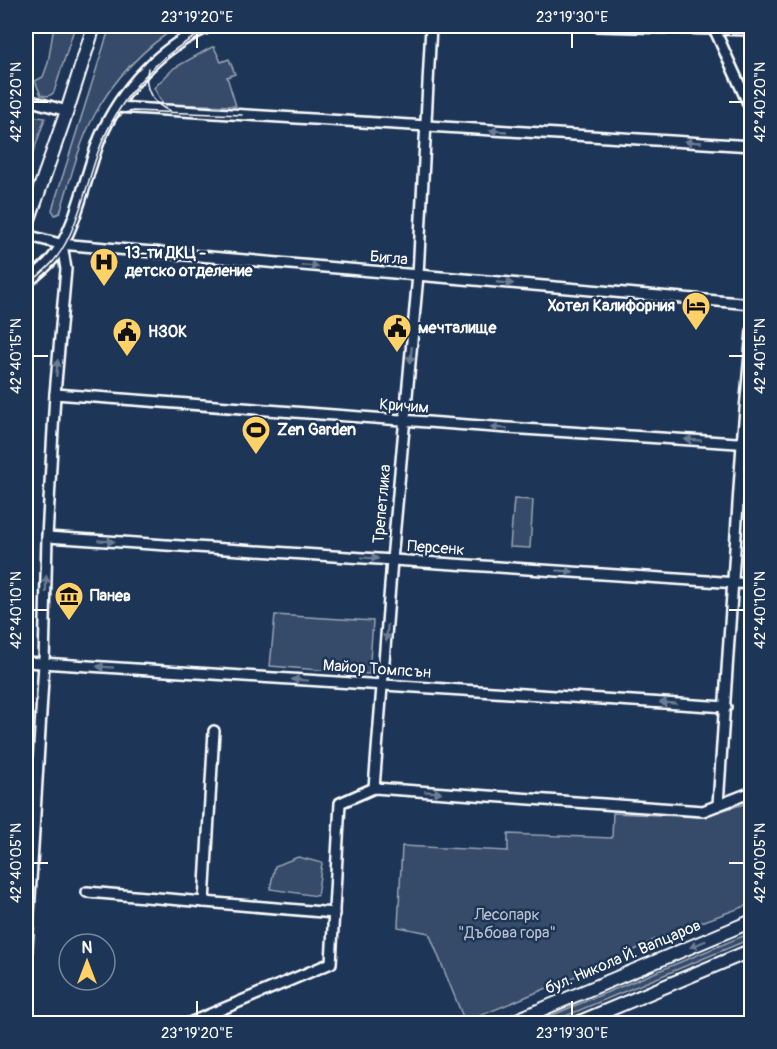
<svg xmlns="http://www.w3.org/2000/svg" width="777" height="1049" viewBox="0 0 777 1049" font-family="Pangolin,sans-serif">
<rect width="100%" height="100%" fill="#1d3557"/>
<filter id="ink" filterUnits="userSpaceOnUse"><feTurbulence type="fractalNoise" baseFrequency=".0167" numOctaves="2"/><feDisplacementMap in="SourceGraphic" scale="12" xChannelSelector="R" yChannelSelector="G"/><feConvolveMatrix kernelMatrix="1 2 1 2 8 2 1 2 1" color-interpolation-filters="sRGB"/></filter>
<g filter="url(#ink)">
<g fill="#364b69" stroke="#9aa5b4" stroke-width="1.5">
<path d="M54 26H75L54 92C50 97 47 96 41 95L35 81 43 77 48 63Z"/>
<path d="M110 26H179C145 46 112 81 94 116 78 146 70 181 60 213L55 215 52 210Z"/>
<path d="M212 47H214L221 62 229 59 235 74 227 77 236 106 163 104 154 88 174 68Z"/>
<path d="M26 115 45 118 26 174Z"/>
<path d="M514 499 533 500 530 548 510 547Z"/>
<path d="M275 615 373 621 369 674 270 666Z"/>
<path d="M751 802V904L658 938 617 959 465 1022 429 933 398 927 402 846 508 851V834L612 838 613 813 700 817Z"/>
<path d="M298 857 322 863 317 896 270 889 275 866Z"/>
<path d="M748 934 750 939 549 1023H533Z"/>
</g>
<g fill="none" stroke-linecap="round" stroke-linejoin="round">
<g stroke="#fff" stroke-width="14">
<g id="minor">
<path d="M596 26 752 30"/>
<path d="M713 26 752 112"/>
<path d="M26 102H35L67 111"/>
<path d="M117 107 752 146"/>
<path d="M26 235 60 244 752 304"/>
<path d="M55 394 508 428 752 444"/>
<path d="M47 537 752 584"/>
<path d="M26 662 726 707"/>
<path d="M374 788 392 560 418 275 431 26"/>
<path d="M718 805 742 444 752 331"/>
<path d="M87 892 334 913"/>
<path d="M204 902 214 731"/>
<path d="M26 964 44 663 47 537 55 394 66 269 62 244"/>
<path d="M187 1024 331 963 340 803 374 788 703 811 752 792"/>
</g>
</g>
<g stroke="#fff" stroke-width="15">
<path id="tertiary" d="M26 283C35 275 45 268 53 258 76 230 86 173 100 138 121 89 161 46 210 26"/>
</g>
<g stroke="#fff" stroke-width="16">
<g id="secondary">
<path d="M26 228 67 111 94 26"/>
<path d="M507 1024 752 921"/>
<path d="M575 1024 752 950"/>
</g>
</g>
<use href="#minor" stroke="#1d3557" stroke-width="9"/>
<use href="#tertiary" stroke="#1d3557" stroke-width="10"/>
<use href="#secondary" stroke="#1d3557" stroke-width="12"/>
<g stroke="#fff" stroke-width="1.5">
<path d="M148 68C143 88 152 104 170 111"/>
<path d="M113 121 124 113 133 111 242 115"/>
<path d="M26 286C37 277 48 269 56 258 76 233 87 184 98 152 120 95 160 50 217 26"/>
</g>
</g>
<defs><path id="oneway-solid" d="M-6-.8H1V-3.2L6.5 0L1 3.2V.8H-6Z" transform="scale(1.5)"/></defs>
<g fill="#6c7c92">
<use href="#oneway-solid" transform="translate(498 131) rotate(-177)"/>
<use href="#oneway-solid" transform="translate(693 142) rotate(-177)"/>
<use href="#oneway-solid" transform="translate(310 266) rotate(5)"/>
<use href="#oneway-solid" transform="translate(505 283) rotate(5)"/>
<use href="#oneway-solid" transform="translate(411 355) rotate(96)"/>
<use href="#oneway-solid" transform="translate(57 368) rotate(-85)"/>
<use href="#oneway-solid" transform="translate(499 428) rotate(-176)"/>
<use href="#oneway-solid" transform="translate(693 440) rotate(-176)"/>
<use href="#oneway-solid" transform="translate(106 541) rotate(4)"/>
<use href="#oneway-solid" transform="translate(370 558) rotate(4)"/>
<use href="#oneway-solid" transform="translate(565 571) rotate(4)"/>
<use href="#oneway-solid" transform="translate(46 584) rotate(-89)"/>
<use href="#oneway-solid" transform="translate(387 633) rotate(95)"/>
<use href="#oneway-solid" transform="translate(105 667) rotate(-176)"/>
<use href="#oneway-solid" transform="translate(300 680) rotate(-176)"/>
<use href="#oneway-solid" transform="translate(668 703) rotate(-176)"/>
<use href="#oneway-solid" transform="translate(433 792) rotate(4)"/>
<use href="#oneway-solid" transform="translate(698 944) rotate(157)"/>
</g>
</g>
<path fill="none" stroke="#fff" stroke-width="2" d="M197 33V48M572 33V48M33 102H48M729 102H744M33 356H48M729 356H744M33 610H48M729 610H744M33 863H48M729 863H744M197 1001V1016M572 1001V1016"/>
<defs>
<g id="hospital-pin" transform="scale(1.5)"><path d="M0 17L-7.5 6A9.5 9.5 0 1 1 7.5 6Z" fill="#ffd166" stroke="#1d3557"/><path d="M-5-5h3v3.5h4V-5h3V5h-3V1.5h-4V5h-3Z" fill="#111"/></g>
<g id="hotel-pin" transform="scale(1.5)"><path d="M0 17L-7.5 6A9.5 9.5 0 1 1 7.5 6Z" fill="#ffd166" stroke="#1d3557"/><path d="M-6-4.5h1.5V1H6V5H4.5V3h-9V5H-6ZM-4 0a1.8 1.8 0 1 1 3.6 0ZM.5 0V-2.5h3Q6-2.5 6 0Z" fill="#111"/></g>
<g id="civic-pin" transform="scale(1.5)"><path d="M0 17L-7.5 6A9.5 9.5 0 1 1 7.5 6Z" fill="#ffd166" stroke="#1d3557"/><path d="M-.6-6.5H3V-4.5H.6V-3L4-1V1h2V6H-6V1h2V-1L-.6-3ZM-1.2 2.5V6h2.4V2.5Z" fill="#111"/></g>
<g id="stadium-pin" transform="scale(1.5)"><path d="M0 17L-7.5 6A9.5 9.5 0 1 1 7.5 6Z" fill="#ffd166" stroke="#1d3557"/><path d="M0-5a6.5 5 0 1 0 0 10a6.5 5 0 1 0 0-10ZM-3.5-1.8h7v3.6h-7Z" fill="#111"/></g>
<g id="museum-pin" transform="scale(1.5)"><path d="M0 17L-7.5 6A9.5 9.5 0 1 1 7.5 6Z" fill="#ffd166" stroke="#1d3557"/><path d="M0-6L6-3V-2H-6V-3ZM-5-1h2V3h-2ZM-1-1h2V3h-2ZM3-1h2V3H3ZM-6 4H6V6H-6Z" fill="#111"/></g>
</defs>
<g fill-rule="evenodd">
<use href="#hospital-pin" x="104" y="262"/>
<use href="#hotel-pin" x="696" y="306"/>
<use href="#civic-pin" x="397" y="328"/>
<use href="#civic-pin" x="127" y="332"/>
<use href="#stadium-pin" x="256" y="430"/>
<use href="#museum-pin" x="69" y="596"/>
</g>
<g text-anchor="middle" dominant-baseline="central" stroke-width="5" stroke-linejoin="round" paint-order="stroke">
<g font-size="16" font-weight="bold" fill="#fff" stroke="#1d3557" text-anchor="start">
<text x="125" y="253">13-ти ДКЦ -<tspan x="125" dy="18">детско отделение</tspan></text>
<text x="675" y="306" text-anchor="end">Хотел Калифорния</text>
<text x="418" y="328">мечталище</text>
<text x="148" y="332">НЗОК</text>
<text x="277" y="430">Zen Garden</text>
<text x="90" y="596">Панев</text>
</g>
<g font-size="16" fill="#fff" stroke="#1d3557">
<text transform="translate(389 258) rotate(5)">Бигла</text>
<text transform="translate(404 406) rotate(4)">Кричим</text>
<text transform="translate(382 504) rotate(-85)">Трепетлика</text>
<text transform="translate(436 548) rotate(4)">Персенк</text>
<text transform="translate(377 669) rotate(4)">Майор Томпсън</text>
<text transform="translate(623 957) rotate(-23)">бул. Никола Й. Вапцаров</text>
</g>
<g font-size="16" fill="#b9c0ca" stroke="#1d3557">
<text x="507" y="915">Лесопарк<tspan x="507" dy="18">"Дъбова гора"</tspan></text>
</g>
</g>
<rect width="777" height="1049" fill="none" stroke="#1d3557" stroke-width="66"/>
<g transform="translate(87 962)"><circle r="28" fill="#1d3557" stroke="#77869a" stroke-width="1.5"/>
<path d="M0-4.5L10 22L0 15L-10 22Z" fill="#ffd166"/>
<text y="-9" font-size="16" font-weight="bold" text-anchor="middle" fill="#ffffff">N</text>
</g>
<rect x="33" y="33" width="711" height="983" fill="none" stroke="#fff" stroke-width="2"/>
<g font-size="15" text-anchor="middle" fill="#fff">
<text x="197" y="22">23°19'20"E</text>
<text x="572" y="22">23°19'30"E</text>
<text transform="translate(16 102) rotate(-90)" y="5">42°40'20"N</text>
<text transform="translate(760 102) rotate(-90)" y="5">42°40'20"N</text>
<text transform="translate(16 356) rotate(-90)" y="5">42°40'15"N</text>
<text transform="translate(760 356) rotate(-90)" y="5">42°40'15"N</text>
<text transform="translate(16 610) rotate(-90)" y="5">42°40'10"N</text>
<text transform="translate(760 610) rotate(-90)" y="5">42°40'10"N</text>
<text transform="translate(16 863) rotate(-90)" y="5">42°40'05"N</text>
<text transform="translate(760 863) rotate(-90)" y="5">42°40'05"N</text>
<text x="197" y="1038">23°19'20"E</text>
<text x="572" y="1038">23°19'30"E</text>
</g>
</svg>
